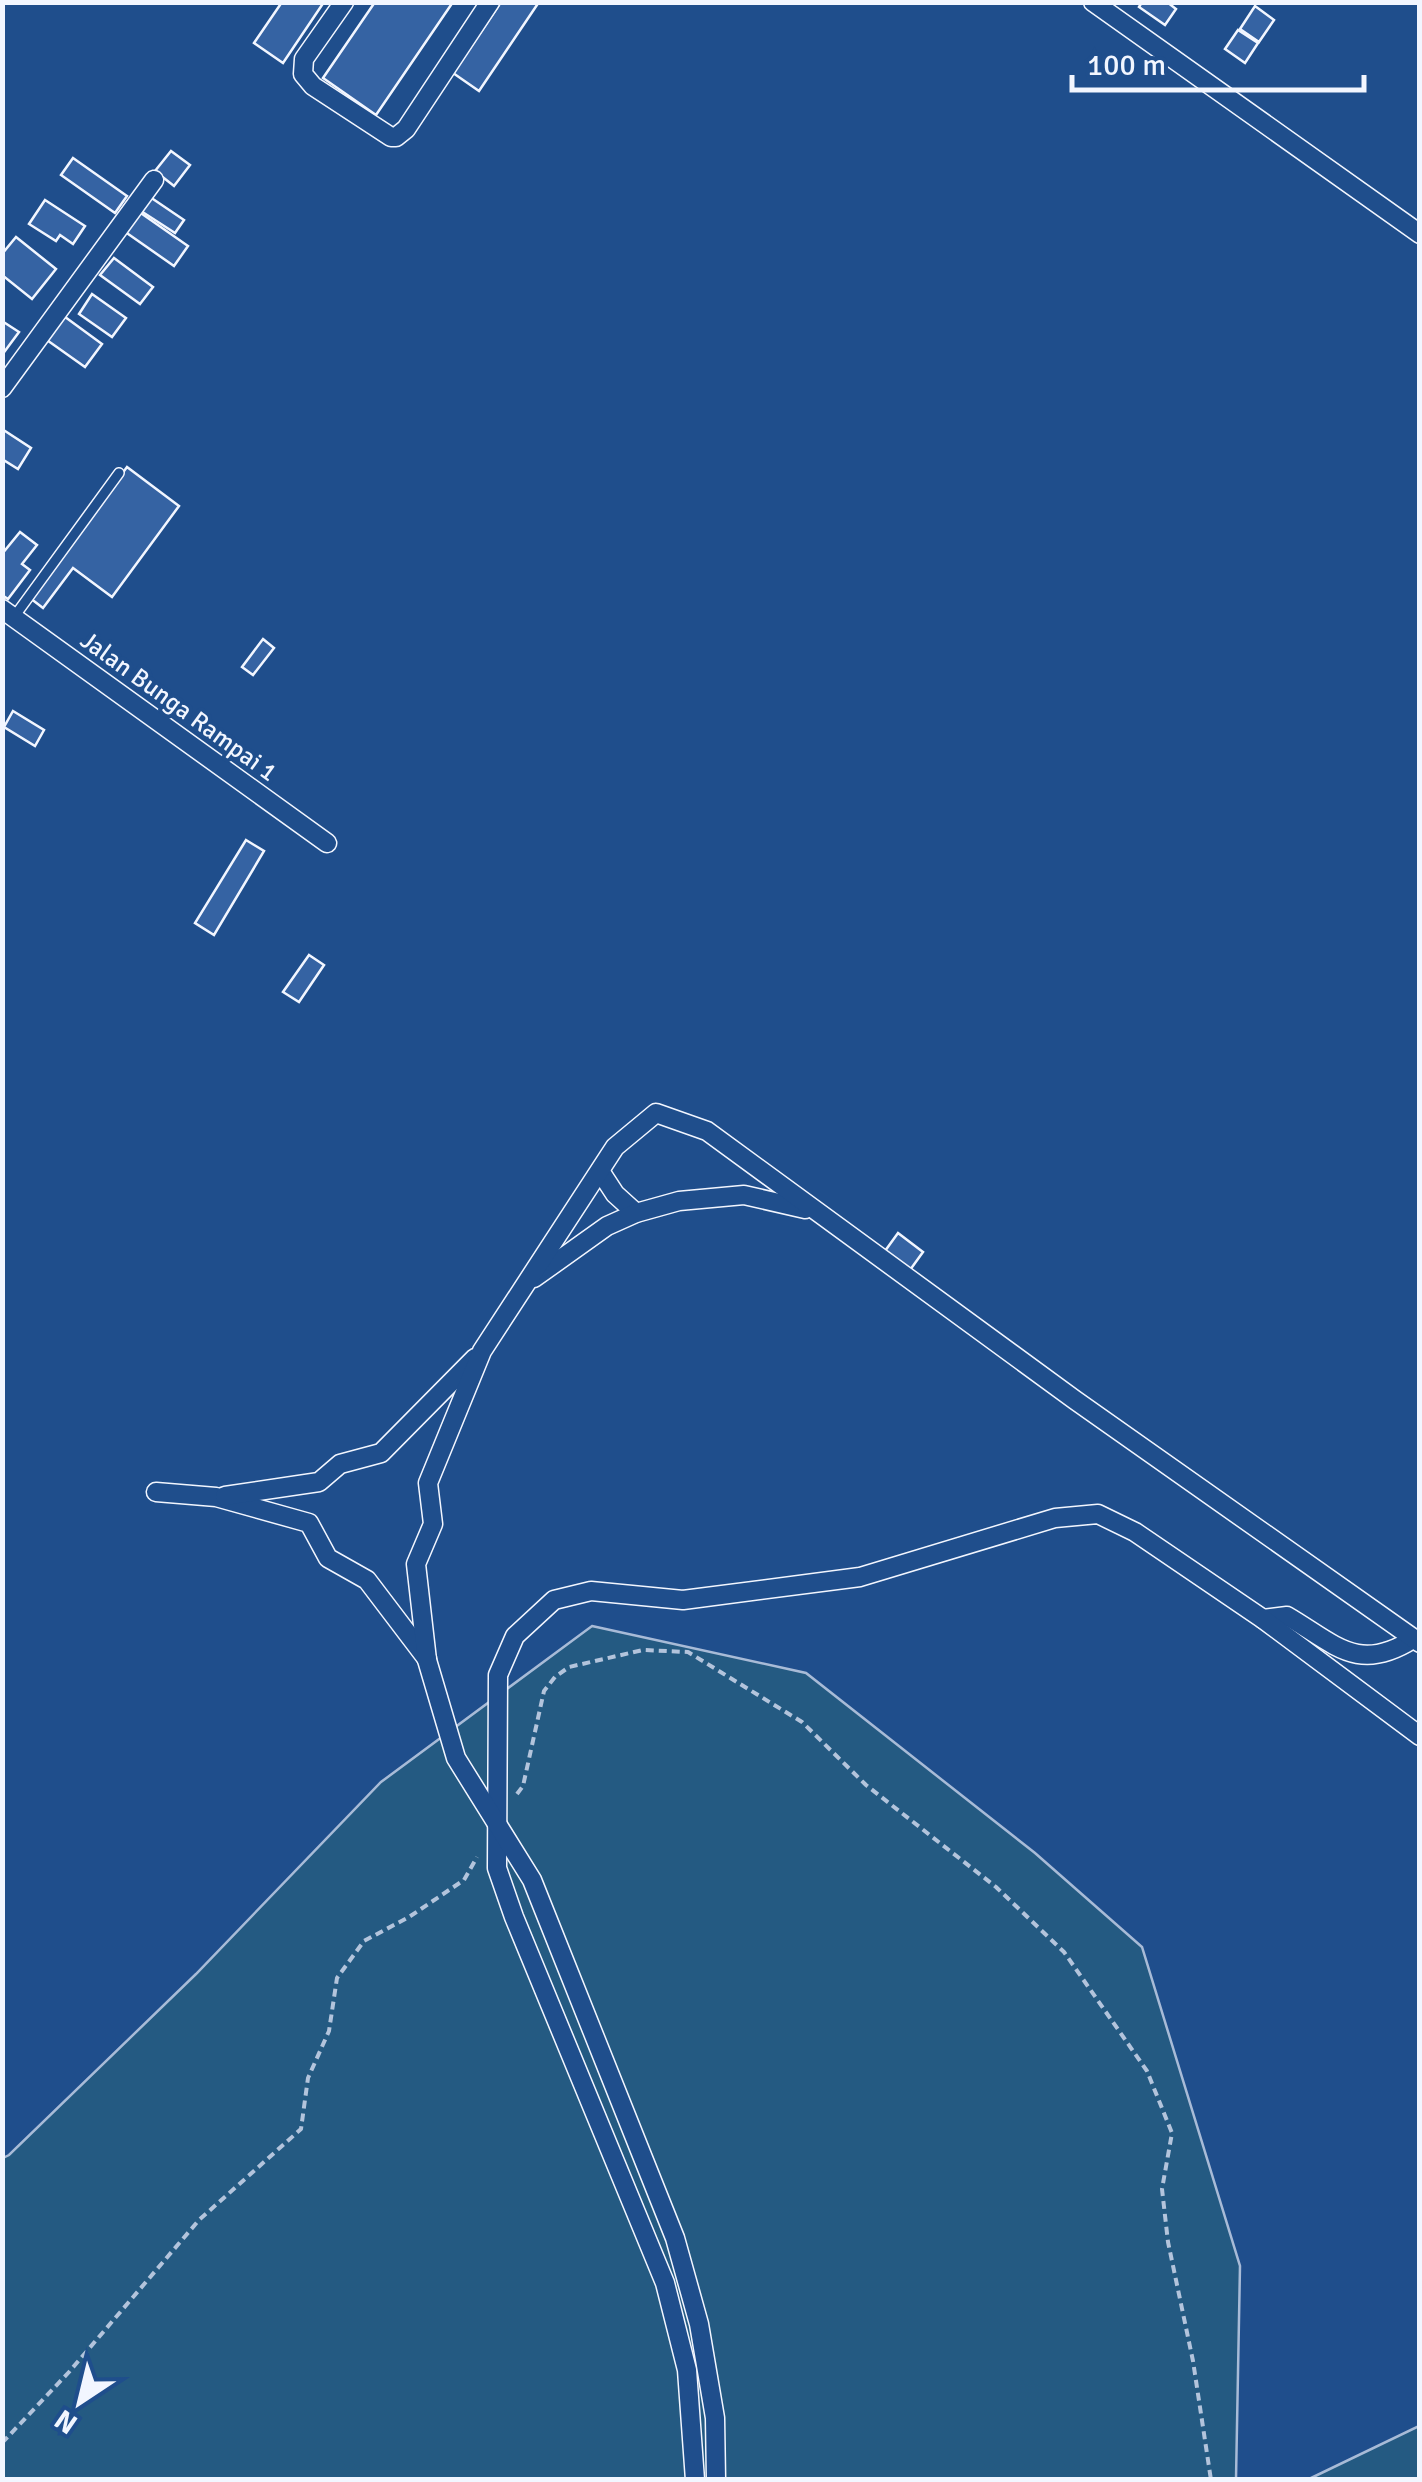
<svg xmlns="http://www.w3.org/2000/svg" width="1422" height="2482" viewBox="0 0 1422 2482" font-family="Signika,sans-serif">
<rect width="100%" height="100%" fill="#1f4e8c"/>
<g fill="#245a82" stroke="#a8bbd7" stroke-width="2.5">
<path d="M592 1626 806 1673 1035 1853 1142 1947 1240 2266 1236 2479 3 2480V2158L9 2155 196 1974 381 1782Z"/>
<path d="M1419 2426V2479H1309Z"/>
</g>
<g fill="#3563a3" stroke="#f2f6ff" stroke-width="2.5">
<path d="M282 2H324L283 63 254 43Z"/>
<path d="M375 2H453L376 115 323 78Z"/>
<path d="M501 2H539L479 91 453 73Z"/>
<path d="M1142 2H1167L1176 9 1165 25 1139 7Z"/>
<path d="M1255 6 1274 20 1259 42 1240 29Z"/>
<path d="M1238 30 1258 43 1245 63 1225 49Z"/>
<path d="M171 151 190 165 174 186 155 171Z"/>
<path d="M73 158 127 196 115 213 61 175Z"/>
<path d="M150 197 184 220 175 233 141 211Z"/>
<path d="M45 200 85 226 73 244 60 235 56 241 29 224Z"/>
<path d="M135 209 188 246 174 266 121 229Z"/>
<path d="M16 237 56 269 32 299 2 275V254Z"/>
<path d="M114 258 153 287 140 304 100 275Z"/>
<path d="M92 294 126 318 112 337 79 314Z"/>
<path d="M61 314 102 344 85 367 44 338Z"/>
<path d="M2 321 19 332 2 355Z"/>
<path d="M2 429 31 448 18 469 2 459Z"/>
<path d="M127 467 179 506 112 597 73 568 43 608 30 598Z"/>
<path d="M20 532 37 545 22 564 30 570 8 599 2 595V554Z"/>
<path d="M263 639 274 648 253 675 242 667Z"/>
<path d="M13 711 44 730 35 746 4 727Z"/>
<path d="M246 840 264 851 214 935 195 923Z"/>
<path d="M309 955 324 965 299 1002 283 992Z"/>
<path d="M898 1233 923 1252 910 1270 885 1251Z"/>
</g>
<g fill="none" stroke-linecap="round" stroke-linejoin="round">
<g stroke="#f2f6ff" stroke-width="12">
<path id="service" d="M14 617 119 473"/>
</g>
<g stroke="#f2f6ff" stroke-width="21">
<g id="minor">
<path d="M344 2 304 59 303 74 313 86 391 137H396L406 129 490 2"/>
<path d="M1093 2 1420 234"/>
<path d="M2 388 154 180"/>
<path d="M2 609 327 843"/>
<path d="M600 1171 615 1194 636 1213"/>
<path d="M534 1278 607 1226 636 1213 679 1201 744 1195 805 1209"/>
<path d="M156 1492 216 1497 309 1523 328 1558 367 1580 427 1659"/>
<path d="M225 1496 319 1482 340 1464 381 1453 475 1358"/>
<path d="M1263 1619 1287 1616C1335 1644 1358 1674 1413 1639"/>
<path d="M695 2480 687 2370 665 2283 514 1917 497 1868 498 1675 515 1636 554 1600 591 1591 683 1600 860 1577 1055 1518 1098 1514 1135 1532 1263 1619 1420 1736"/>
<path d="M716 2480 715 2418 699 2324 675 2238 532 1880 456 1758 427 1660 416 1564 433 1524 428 1483 482 1351 615 1147 656 1113 707 1131 1075 1400 1420 1643"/>
</g>
</g>
<g stroke="#b3c4dc" stroke-width="4" stroke-dasharray="8 5" stroke-linecap="butt">
<path d="M517 1794 523 1786 544 1691 555 1677 569 1667 643 1650 688 1652 802 1722 866 1785 996 1887 1064 1952 1147 2071 1172 2133 1162 2189 1168 2242 1193 2361 1211 2480"/>
<path d="M2 2443 69 2372 199 2220 301 2129 308 2078 329 2031 337 1978 364 1941 409 1917 464 1880 477 1857"/>
</g>
<use href="#service" stroke="#1f4e8c" stroke-width="9"/>
<use href="#minor" stroke="#1f4e8c" stroke-width="18"/>
</g>
<g text-anchor="middle" dominant-baseline="central" stroke-width="8" stroke-linejoin="round" paint-order="stroke">
<g font-size="25" fill="#f2f6ff" stroke="#1f4e8c">
<text transform="translate(179 706) rotate(36)">Jalan Bunga Rampai 1</text>
</g>
</g>
<rect width="1422" height="2482" fill="none" stroke="#f2f6ff" stroke-width="10"/>
<g transform="translate(80 2402) rotate(215)" stroke="#1f4e8c" stroke-width="8" paint-order="stroke">
<path d="M0-8L18 38L0 25L-18 38Z" fill="#f2f6ff"/>
<text y="-15" font-size="28" font-weight="bold" text-anchor="middle" fill="#f2f6ff">N</text>
</g>
<path d="M1072 75v15h292v-15" fill="none" stroke="#f2f6ff" stroke-width="5"/>
<text x="1087" y="75" font-size="30" fill="#f2f6ff" stroke="#1f4e8c" stroke-width="8" paint-order="stroke">100 m</text>
</svg>
